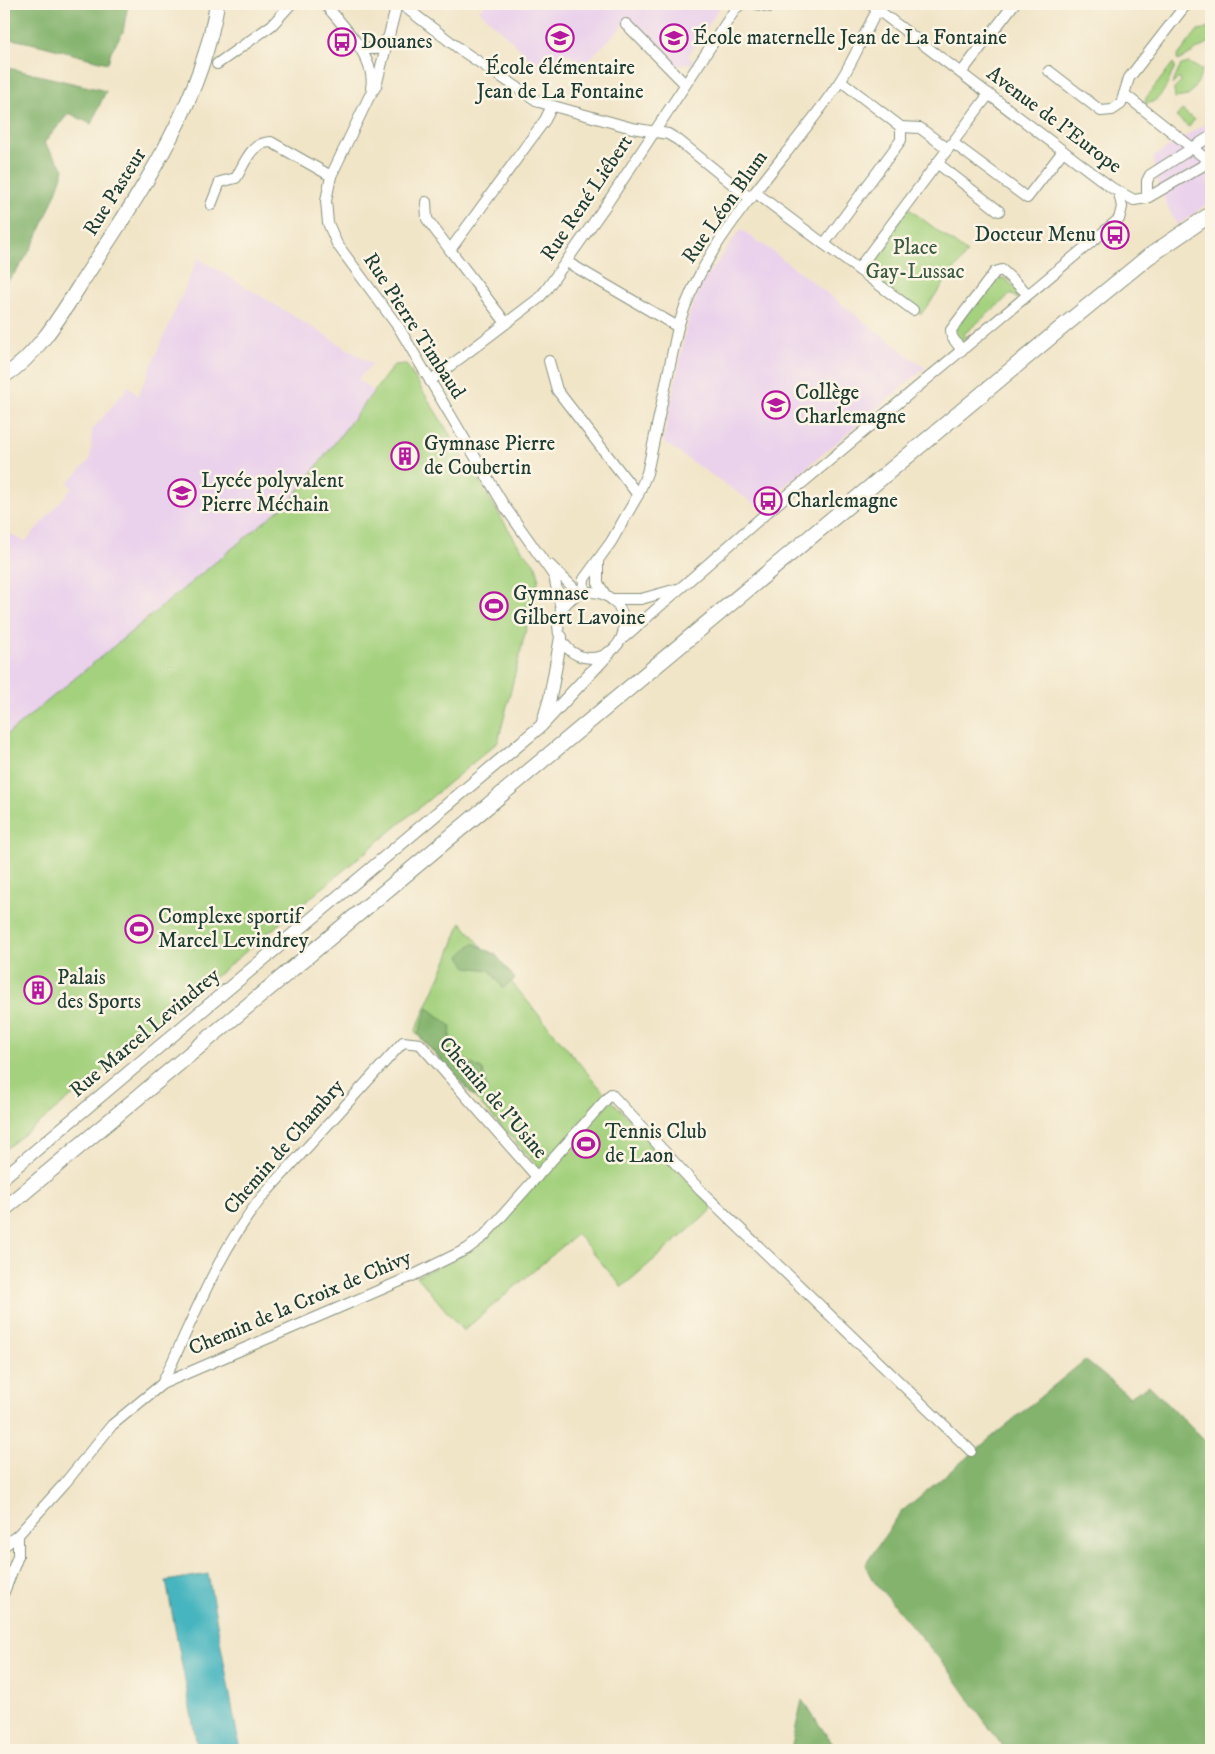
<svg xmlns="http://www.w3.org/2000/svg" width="1215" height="1754" viewBox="0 0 1215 1754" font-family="'IM FELL DW Pica',serif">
<rect width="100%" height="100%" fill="#fcf5e5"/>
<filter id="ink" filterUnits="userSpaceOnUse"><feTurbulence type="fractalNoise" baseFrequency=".02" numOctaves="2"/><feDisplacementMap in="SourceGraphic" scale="10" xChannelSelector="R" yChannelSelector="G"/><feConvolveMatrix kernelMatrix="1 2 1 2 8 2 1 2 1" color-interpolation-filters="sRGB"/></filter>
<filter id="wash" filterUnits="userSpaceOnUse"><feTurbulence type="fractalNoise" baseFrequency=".0096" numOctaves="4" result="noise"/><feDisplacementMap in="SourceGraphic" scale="20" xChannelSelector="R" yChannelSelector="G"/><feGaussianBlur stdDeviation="1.12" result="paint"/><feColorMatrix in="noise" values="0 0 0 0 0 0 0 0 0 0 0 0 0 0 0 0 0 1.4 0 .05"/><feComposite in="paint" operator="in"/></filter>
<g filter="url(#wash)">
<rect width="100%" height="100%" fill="#f1e5c8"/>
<g fill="#ead1ec">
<path d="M485 4H722L688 56 694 62 675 66 629 20 582 66 568 53 547 75 479 10Z"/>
<path d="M1211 120V201L1177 226 1158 185 1153 157Z"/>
<path d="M741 229 759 243 760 242 925 368 768 500 762 509 663 442 690 311 703 282Z"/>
<path d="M198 258 372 364 358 379 375 392 292 499 4 737V530L25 542 72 488 68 483 90 460 92 430 129 386 138 396Z"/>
</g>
<g fill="#a4d17e" stroke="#628759">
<path d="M1211 28V41L1178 61 1177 57 1198 30Z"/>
<path d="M1173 63 1175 66C1169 80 1163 102 1145 104L1146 98Z"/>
<path d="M1189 63 1202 70 1198 82 1188 96 1175 98 1174 89 1181 82 1179 78 1172 85 1181 65Z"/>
<path d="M1182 110 1194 120 1189 127 1176 117Z"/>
<path d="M908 208 967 253 921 314 862 271Z"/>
<path d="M1004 278 1018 290V299L1011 294 964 334 967 340 962 341 956 338 955 329 992 280Z"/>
<path d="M406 364 517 543 536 566 539 577 498 742 48 1116 4 1150V737L292 499 394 365Z"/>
<path d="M461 922 601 1089 711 1205 712 1210 622 1287 577 1234 463 1331 417 1276 475 1249 544 1173 415 1032 447 960Z"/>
</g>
<g fill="#83b36d" stroke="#517850">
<path d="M4 4H128L123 32 111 51 108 63C73 55 40 43 4 38Z"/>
<path d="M4 67 106 91 91 124 69 113 44 143 64 169C56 195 27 270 4 283Z"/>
<path d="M473 943 496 955 515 979 503 988 490 970 467 967 460 956Z"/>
<path d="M428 1008 451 1026 449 1051 483 1070 487 1091 474 1096 418 1034Z"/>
<path d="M1085 1360 1130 1397 1149 1385 1211 1447V1750H1005L948 1669 872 1579 865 1565 901 1512Z"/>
<path d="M802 1700 837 1750H791Z"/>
</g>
<path fill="#46b5bf" stroke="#32797a" d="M208 1574 240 1750H198L166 1581Z"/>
</g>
<g filter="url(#ink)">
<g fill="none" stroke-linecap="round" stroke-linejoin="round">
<g stroke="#88917e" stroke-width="12">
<g id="minor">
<path d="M325 4C342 25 377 59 371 88"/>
<path d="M397 4 376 86 369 97 331 176 326 201 328 223 337 244 399 328 503 504 554 576 561 609 560 616"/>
<path d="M401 4 461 50 539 102 632 128 668 134 678 140 751 199"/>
<path d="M756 4 770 7 778 4"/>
<path d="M870 4 1112 188 1134 200 1147 198 1211 161"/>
<path d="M626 24 685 84"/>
<path d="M357 43 367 49H377L388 38"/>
<path d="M217 64 272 25 291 4"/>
<path d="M1049 71 1101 111 1112 110 1121 104 1129 78 1184 7 1190 4"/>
<path d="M961 73 1014 4"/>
<path d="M841 81 901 127 920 128 948 149"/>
<path d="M1124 94 1210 162"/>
<path d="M953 143 1027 198 1063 151"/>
<path d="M937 163 999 211"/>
<path d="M756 193 824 244 901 140V127"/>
<path d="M1147 198V181L1150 175 1211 136"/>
<path d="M426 202 427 219 450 250"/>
<path d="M211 205 220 182 236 178C245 163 251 142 271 142L331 176"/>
<path d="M824 244 913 310"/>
<path d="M567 262 678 327"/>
<path d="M858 269 989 94"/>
<path d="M506 323 450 250 545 120 552 106"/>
<path d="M961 349 952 337 951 330 995 272 1002 270 1028 294"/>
<path d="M549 361 557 390 638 495"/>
<path d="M430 381 538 299 546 290 608 202 736 8 741 4"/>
<path d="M598 562V583L606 596"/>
<path d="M550 565 580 594"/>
<circle cx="591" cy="625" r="33"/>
<path d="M583 593 584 579 611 542 638 495 647 473 678 327C707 231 786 163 840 81 856 57 866 28 881 4"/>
<path d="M611 599H641L677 589"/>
<path d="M621 640 771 509 1119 219 1122 207 1119 193"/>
<path d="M162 1384C193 1320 217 1253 262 1197L403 1042 420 1044 537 1177"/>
<path d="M4 1546 18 1535 65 1483 112 1425 162 1384 410 1277 467 1249 484 1236 611 1094 701 1191 971 1451"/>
<path d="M4 1592 18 1556V1535"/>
</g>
</g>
<g stroke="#88917e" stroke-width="14">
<g id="tertiary">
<path d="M543 722 550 698 561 637"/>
<path d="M4 1177 541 726 609 653"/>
</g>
</g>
<g stroke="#88917e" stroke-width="16">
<path id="secondary" d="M4 376C39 355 65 308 87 274 141 191 201 105 217 4"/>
</g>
<g stroke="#88917e" stroke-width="17">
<path id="primary" d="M4 1209 1066 324 1148 257 1211 214"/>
</g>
<use href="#minor" stroke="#fff" stroke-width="10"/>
<use href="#tertiary" stroke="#fff" stroke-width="12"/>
<use href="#secondary" stroke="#fff" stroke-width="14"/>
<use href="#primary" stroke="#fff" stroke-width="15"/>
</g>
</g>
<defs>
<g id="school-ring" transform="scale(1.4375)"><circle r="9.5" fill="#fcf5e5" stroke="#b5179e" stroke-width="1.5"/><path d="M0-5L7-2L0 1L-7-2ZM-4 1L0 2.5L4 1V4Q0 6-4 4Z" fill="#b5179e"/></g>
<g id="bus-ring" transform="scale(1.4375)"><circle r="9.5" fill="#fcf5e5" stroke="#b5179e" stroke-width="1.5"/><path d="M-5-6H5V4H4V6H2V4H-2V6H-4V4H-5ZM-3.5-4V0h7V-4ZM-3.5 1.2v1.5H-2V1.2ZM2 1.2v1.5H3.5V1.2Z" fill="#b5179e"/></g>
<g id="building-ring" transform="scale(1.4375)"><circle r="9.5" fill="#fcf5e5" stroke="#b5179e" stroke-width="1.5"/><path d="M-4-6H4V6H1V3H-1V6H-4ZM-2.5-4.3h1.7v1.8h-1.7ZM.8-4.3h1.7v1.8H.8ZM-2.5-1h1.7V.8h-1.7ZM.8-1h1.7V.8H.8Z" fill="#b5179e"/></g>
<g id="stadium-ring" transform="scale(1.4375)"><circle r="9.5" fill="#fcf5e5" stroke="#b5179e" stroke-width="1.5"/><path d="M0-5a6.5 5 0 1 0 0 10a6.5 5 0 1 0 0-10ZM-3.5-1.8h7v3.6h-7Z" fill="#b5179e"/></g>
</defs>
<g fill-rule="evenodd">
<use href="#school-ring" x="560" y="38"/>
<use href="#school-ring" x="674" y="38"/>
<use href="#bus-ring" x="342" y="42"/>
<use href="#bus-ring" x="1115" y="235"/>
<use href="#school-ring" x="776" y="405"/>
<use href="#building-ring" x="405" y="456"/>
<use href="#school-ring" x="182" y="493"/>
<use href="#bus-ring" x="768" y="501"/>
<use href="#stadium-ring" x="494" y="606"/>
<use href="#stadium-ring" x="139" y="929"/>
<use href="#building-ring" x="38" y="990"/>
<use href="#stadium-ring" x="586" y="1144"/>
</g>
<g text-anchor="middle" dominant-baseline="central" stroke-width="5" stroke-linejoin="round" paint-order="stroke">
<g font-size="21" fill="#1f3d34" stroke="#fcf5e5" text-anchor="start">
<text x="693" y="38">École maternelle Jean de La Fontaine</text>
<text x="361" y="42">Douanes</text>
<text x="560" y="68" text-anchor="middle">École élémentaire<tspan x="560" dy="24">Jean de La Fontaine</tspan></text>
<text x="1096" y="235" text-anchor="end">Docteur Menu</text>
<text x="795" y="393">Collège<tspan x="795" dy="24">Charlemagne</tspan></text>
<text x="424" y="444">Gymnase Pierre<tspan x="424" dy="24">de Coubertin</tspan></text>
<text x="201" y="481">Lycée polyvalent<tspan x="201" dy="24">Pierre Méchain</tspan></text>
<text x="787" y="501">Charlemagne</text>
<text x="513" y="594">Gymnase<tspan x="513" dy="24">Gilbert Lavoine</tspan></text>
<text x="158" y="917">Complexe sportif<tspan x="158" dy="24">Marcel Levindrey</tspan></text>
<text x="57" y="978">Palais<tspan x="57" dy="24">des Sports</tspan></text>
<text x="605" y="1132">Tennis Club<tspan x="605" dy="24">de Laon</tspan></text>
</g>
<g font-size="21" fill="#1f3d34" stroke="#fcf5e5">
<text transform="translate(1054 120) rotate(37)">Avenue de l'Europe</text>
<text transform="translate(115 192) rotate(-58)">Rue Pasteur</text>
<text transform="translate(587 198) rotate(-56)">Rue René Liébert</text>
<text transform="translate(725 207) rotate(-55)">Rue Léon Blum</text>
<text transform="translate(414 326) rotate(57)">Rue Pierre Timbaud</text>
<text transform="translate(145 1033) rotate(-40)">Rue Marcel Levindrey</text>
<text transform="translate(493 1098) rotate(49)">Chemin de l'Usine</text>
<text transform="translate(284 1147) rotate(-49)">Chemin de Chambry</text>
<text transform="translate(300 1303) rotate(-23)">Chemin de la Croix de Chivy</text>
</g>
<g font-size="21" fill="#3a5b43" stroke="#fcf5e5">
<text x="915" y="248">Place<tspan x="915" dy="24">Gay-Lussac</tspan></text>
</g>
</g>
<rect width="1215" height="1754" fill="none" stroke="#fcf5e5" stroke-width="20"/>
</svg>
